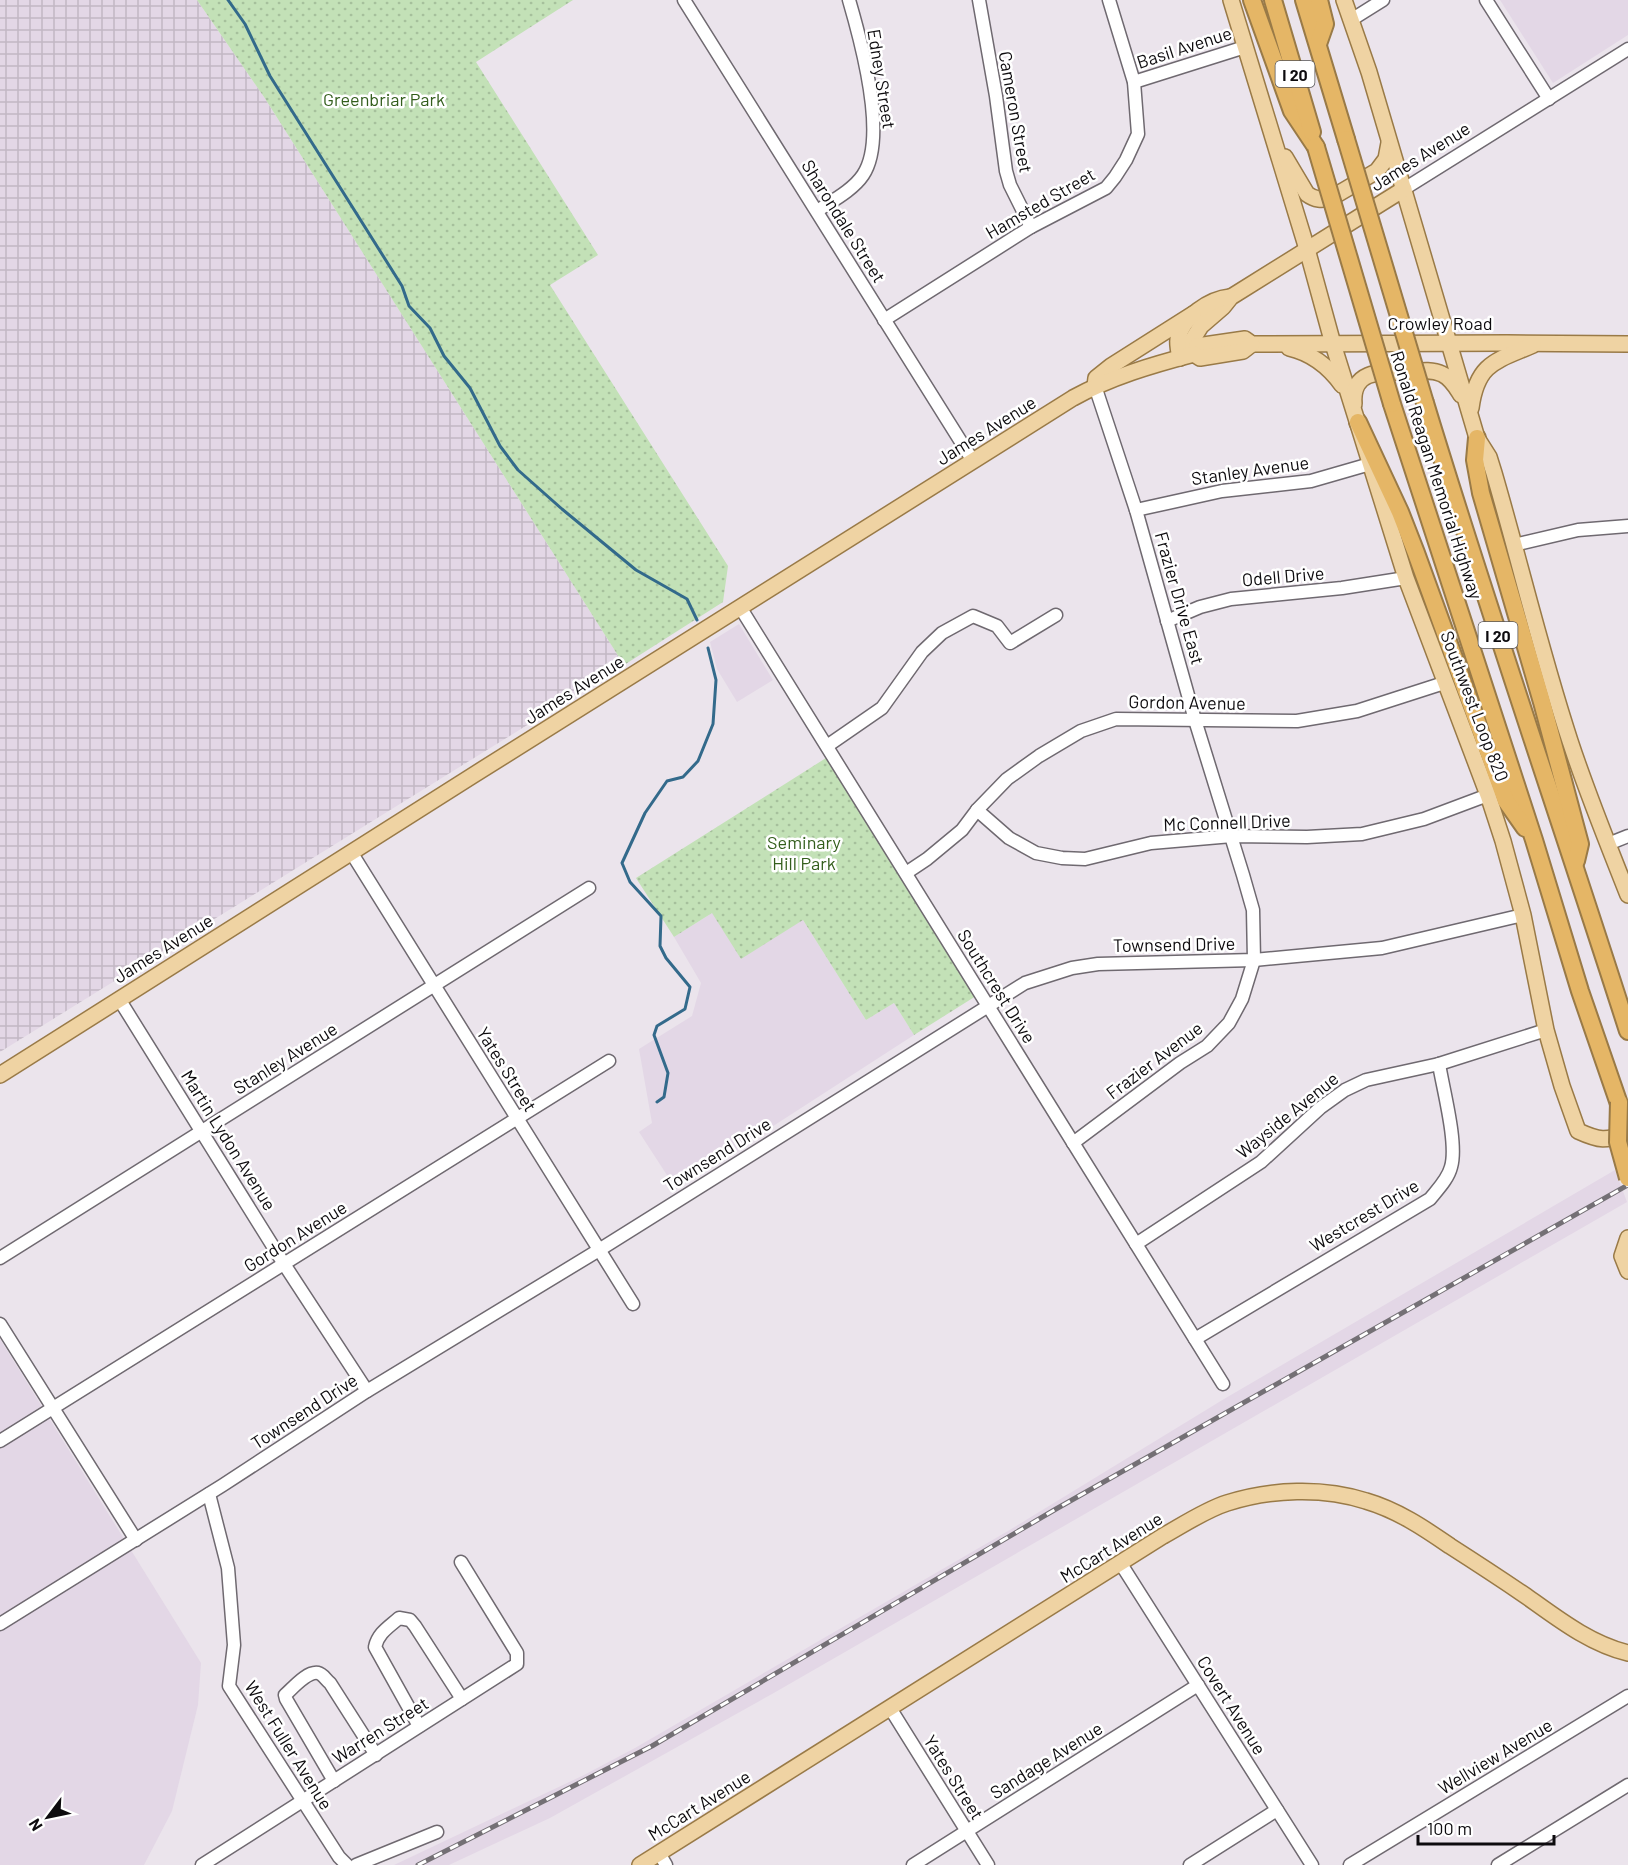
<svg xmlns="http://www.w3.org/2000/svg" width="1628" height="1865" viewBox="0 0 1628 1865" font-family="Barlow,sans-serif">
<defs>
<pattern id="industrial-grid" width="8" height="8" patternUnits="userSpaceOnUse" patternTransform="scale(1.5)"><rect width="8" height="8" fill="#e3d7e6"/><path d="M0 4h8M4 0v8" fill="none" stroke="#c2b7c4"/></pattern>
<pattern id="green-dots" width="8" height="8" patternUnits="userSpaceOnUse" patternTransform="scale(1.5)"><rect width="8" height="8" fill="#c3e1b7"/><path d="M2 2h.1M6 6h.1" fill="none" stroke="#a6c09c" stroke-width="1.8" stroke-linecap="round"/></pattern>
</defs>
<rect width="100%" height="100%" fill="#ebe4ec"/>
<g fill="#e3d7e6">
<path d="M1500 0H1628V35L1553 83Z"/>
<path d="M739 624 773 680 737 702 717 669 710 642Z"/>
<path d="M712 913 803 920 866 1020 894 1003 914 1035 676 1189 639 1132 652 1123 639 1049 692 1016 701 983 674 937Z"/>
<path d="M1615 1170 1627 1202 772 1694 550 1818 449 1865H394L584 1775 635 1748 1008 1531 1224 1399Z"/>
<path d="M0 1339 201 1663 198 1705 172 1811 144 1865H0Z"/>
</g>
<path fill="url(#industrial-grid)" d="M0 0H197L264 97 624 665 0 1052Z"/>
<g fill="url(#green-dots)">
<path d="M197 0H573L476 62 598 255 550 285 728 566 723 602 624 665 264 97Z"/>
<path d="M826 758 976 996 914 1035 894 1003 866 1020 803 920 741 959 712 913 674 937 636 878Z"/>
</g>
<g fill="none" stroke-linecap="round" stroke-linejoin="round">
<g stroke="#336a8b" stroke-width="3">
<path d="M228 0 245 24 270 76 402 286 409 306 430 328 444 356 470 388 500 446 518 470 562 509 636 570 687 599 697 620"/>
<path d="M657 1102 664 1097 668 1073 654 1035 657 1026 685 1009 690 987 666 958 660 946 661 916 630 882 622 863 645 813 667 781 683 777 698 761 713 724 716 680 708 648"/>
</g>
<g stroke="#6f6970" stroke-width="15">
<g id="minor">
<path d="M684 0 973 461"/>
<path d="M979 0 996 96 1006 171 1010 185 1031 227"/>
<path d="M1486 0 1549 99"/>
<path d="M1351 20 1383 0"/>
<path d="M1134 82 1245 47"/>
<path d="M1404 189 1628 49"/>
<path d="M817 211C832 201 853 190 863 175 888 138 861 41 849 0"/>
<path d="M884 320 1031 227 1106 188 1115 177 1126 160 1138 134 1134 82 1109 0"/>
<path d="M1136 510 1222 491 1311 481 1370 464"/>
<path d="M1514 545 1578 530 1628 526"/>
<path d="M740 607 1223 1384"/>
<path d="M1167 621 1200 607 1231 599 1342 588 1406 578"/>
<path d="M827 746 882 708 922 652 942 633 973 616 997 626 1010 643 1056 615"/>
<path d="M977 810 1009 838 1036 853 1062 858 1085 859 1151 843 1232 836 1307 837 1362 834 1424 819 1488 795"/>
<path d="M1608 844 1628 836"/>
<path d="M351 852 633 1304"/>
<path d="M906 873 927 859 962 830 977 810 1007 779 1039 756 1081 731 1116 719 1297 721 1357 711 1444 683"/>
<path d="M119 999 284 1264 367 1391"/>
<path d="M1073 1143 1180 1063 1207 1046 1229 1023 1242 999 1254 960 1253 910 1243 875 1195 720 1136 510 1095 386"/>
<path d="M1136 1244 1261 1162 1320 1108 1345 1090 1366 1080 1439 1064 1546 1030"/>
<path d="M0 1258 589 888"/>
<path d="M0 1324 136 1540"/>
<path d="M1195 1339 1430 1199C1438 1189 1448 1179 1451 1167 1458 1144 1443 1089 1439 1064"/>
<path d="M0 1441 609 1061"/>
<path d="M209 1494 228 1568 234 1645 229 1686 339 1857 347 1865"/>
<path d="M1121 1564 1312 1865"/>
<path d="M0 1624 223 1485 367 1391 599 1250 1025 983 1072 968 1098 964 1254 960 1382 948 1523 915"/>
<path d="M890 1708 988 1865"/>
<path d="M419 1726 375 1647C378 1633 389 1627 399 1618L410 1620 415 1626 462 1699"/>
<path d="M334 1781 286 1699 285 1695C293 1688 307 1671 318 1673 323 1674 326 1680 330 1683L376 1755"/>
<path d="M659 1853 666 1865"/>
<path d="M202 1865 517 1664V1653L461 1562"/>
<path d="M356 1865 437 1832"/>
<path d="M913 1865 1198 1685"/>
<path d="M1190 1865 1277 1810"/>
<path d="M1350 1865 1628 1696"/>
<path d="M1498 1865 1628 1785"/>
</g>
</g>
<g stroke="#997a47" stroke-width="18">
<g id="major">
<path d="M1231 0 1307 249 1333 344 1406 578 1488 795 1503 841 1523 915 1546 1030 1562 1086 1578 1131C1600 1141 1605 1141 1628 1133"/>
<path d="M1344 0 1369 72 1477 438 1489 457 1494 473C1520 562 1541 653 1570 741 1587 793 1608 844 1628 895"/>
<path d="M1285 157 1307 194C1315 200 1322 200 1331 198L1377 171 1386 159 1389 143"/>
<path d="M1289 348C1311 353 1329 367 1342 385"/>
<path d="M1184 353 1201 326 1223 307 1231 297 1404 189"/>
<path d="M1194 354 1197 346 1245 339 1252 344 1507 343 1628 344"/>
<path d="M1180 358C1179 352 1177 345 1178 339 1182 317 1210 299 1230 297"/>
<path d="M1095 386 1096 378 1111 366 1193 314"/>
<path d="M1354 404C1351 368 1384 372 1409 372 1420 371 1432 369 1442 374 1451 378 1456 387 1461 395"/>
<path d="M1471 408C1477 363 1496 361 1533 345"/>
<path d="M0 1075 472 776 1073 398C1111 377 1152 365 1194 354L1200 358 1243 351 1252 344"/>
<path d="M1628 1238 1622 1256 1628 1271"/>
<path d="M640 1865 1163 1536C1183 1525 1205 1510 1227 1503 1271 1489 1323 1487 1366 1501 1397 1510 1424 1528 1450 1546 1475 1562 1501 1579 1526 1596 1557 1618 1590 1644 1628 1653"/>
</g>
</g>
<g stroke="#997a47" stroke-width="20">
<g id="highway">
<path d="M1252 0 1292 111 1316 147"/>
<path d="M1273 0 1312 132"/>
<path d="M1304 0 1346 139"/>
<path d="M1318 44 1325 24 1319 0"/>
<path d="M1425 403C1489 614 1561 822 1628 1031"/>
<path d="M1392 404 1534 840 1580 991 1628 1130"/>
<path d="M1358 422 1400 512 1416 553 1506 801 1525 828"/>
<path d="M1477 438 1475 460 1481 493 1542 702 1580 844 1576 861"/>
</g>
</g>
<use href="#minor" stroke="#fff" stroke-width="12"/>
<use href="#major" stroke="#efd3a3" stroke-width="15"/>
<use href="#highway" stroke="#e5b666" stroke-width="16"/>
<g stroke="#747075" stroke-width="5">
<path id="rail" d="M418 1865 652 1746 1056 1509 1628 1185"/>
</g>
<use href="#rail" stroke="#fff" stroke-width="3" stroke-dasharray="9" stroke-linecap="butt"/>
<g stroke="#997a47" stroke-width="20" stroke-linecap="butt">
<g id="highway-bridge">
<path d="M1346 139 1425 403"/>
<path d="M1316 147 1392 404"/>
<path d="M1619 1102 1618 1142 1628 1178"/>
</g>
</g>
<use href="#highway-bridge" stroke="#e5b666" stroke-width="16"/>
</g>
<g text-anchor="middle" dominant-baseline="central" stroke-width="5" stroke-linejoin="round" paint-order="stroke">
<g fill="#fff" stroke="#565456" stroke-width="1.5">
<rect x="1275.5" y="61" width="39" height="26" rx="4.5"/>
<rect x="1478.5" y="622" width="39" height="26" rx="4.5"/>
</g>
<g font-size="16" font-weight="bold" fill="#0d0b0e">
<text x="1295" y="74">I 20</text>
<text x="1498" y="635">I 20</text>
</g>
<g font-size="18" fill="#0d0b0e" stroke="#fff">
<text transform="translate(1184 47) rotate(-18)">Basil Avenue</text>
<text transform="translate(882 79) rotate(81)">Edney Street</text>
<text transform="translate(1016 112) rotate(80)">Cameron Street</text>
<text transform="translate(1420 156) rotate(-32)">James Avenue</text>
<text transform="translate(1040 203) rotate(-30)">Hamsted Street</text>
<text transform="translate(844 221) rotate(58)">Sharondale Street</text>
<text x="1440" y="323">Crowley Road</text>
<text transform="translate(986 430) rotate(-32)">James Avenue</text>
<text transform="translate(1250 470) rotate(-8)">Stanley Avenue</text>
<text transform="translate(1437 475) rotate(72)">Ronald Reagan Memorial Highway</text>
<text transform="translate(1283 576) rotate(-5)">Odell Drive</text>
<text transform="translate(1180 598) rotate(74)">Frazier Drive East</text>
<text transform="translate(574 689) rotate(-32)">James Avenue</text>
<text transform="translate(1187 702) rotate(1)">Gordon Avenue</text>
<text transform="translate(1475 706) rotate(69)">Southwest Loop 820</text>
<text transform="translate(1227 822) rotate(-2)">Mc Connell Drive</text>
<text transform="translate(1174 944) rotate(-1)">Townsend Drive</text>
<text transform="translate(163 948) rotate(-32)">James Avenue</text>
<text transform="translate(997 986) rotate(58)">Southcrest Drive</text>
<text transform="translate(285 1058) rotate(-32)">Stanley Avenue</text>
<text transform="translate(1154 1060) rotate(-37)">Frazier Avenue</text>
<text transform="translate(507 1069) rotate(58)">Yates Street</text>
<text transform="translate(1287 1115) rotate(-39)">Wayside Avenue</text>
<text transform="translate(229 1140) rotate(58)">Martin Lydon Avenue</text>
<text transform="translate(717 1154) rotate(-32)">Townsend Drive</text>
<text transform="translate(1364 1215) rotate(-31)">Westcrest Drive</text>
<text transform="translate(295 1236) rotate(-32)">Gordon Avenue</text>
<text transform="translate(304 1411) rotate(-33)">Townsend Drive</text>
<text transform="translate(1111 1547) rotate(-32)">McCart Avenue</text>
<text transform="translate(1232 1705) rotate(58)">Covert Avenue</text>
<text transform="translate(380 1730) rotate(-32)">Warren Street</text>
<text transform="translate(289 1745) rotate(58)">West Fuller Avenue</text>
<text transform="translate(1495 1756) rotate(-31)">Wellview Avenue</text>
<text transform="translate(1046 1760) rotate(-32)">Sandage Avenue</text>
<text transform="translate(954 1777) rotate(58)">Yates Street</text>
<text transform="translate(699 1805) rotate(-32)">McCart Avenue</text>
</g>
<g font-size="18" fill="#335e1c" stroke="#fff">
<text x="384" y="99">Greenbriar Park</text>
<text x="804" y="842">Seminary<tspan x="804" dy="21">Hill Park</tspan></text>
</g>
</g>
<g transform="translate(48 1817) rotate(238)" stroke="#ffffff" stroke-width="4.5" paint-order="stroke">
<path d="M0-4.5L10 22L0 15L-10 22Z" fill="#0d0b0e"/>
<text y="-9" font-size="16" font-weight="bold" text-anchor="middle" fill="#0d0b0e">N</text>
</g>
<path d="M1418 1835v9h136v-9" fill="none" stroke="#0d0b0e" stroke-width="3"/>
<text x="1427" y="1835" font-size="18" fill="#0d0b0e" stroke="#ffffff" stroke-width="4.5" paint-order="stroke">100 m</text>
</svg>
